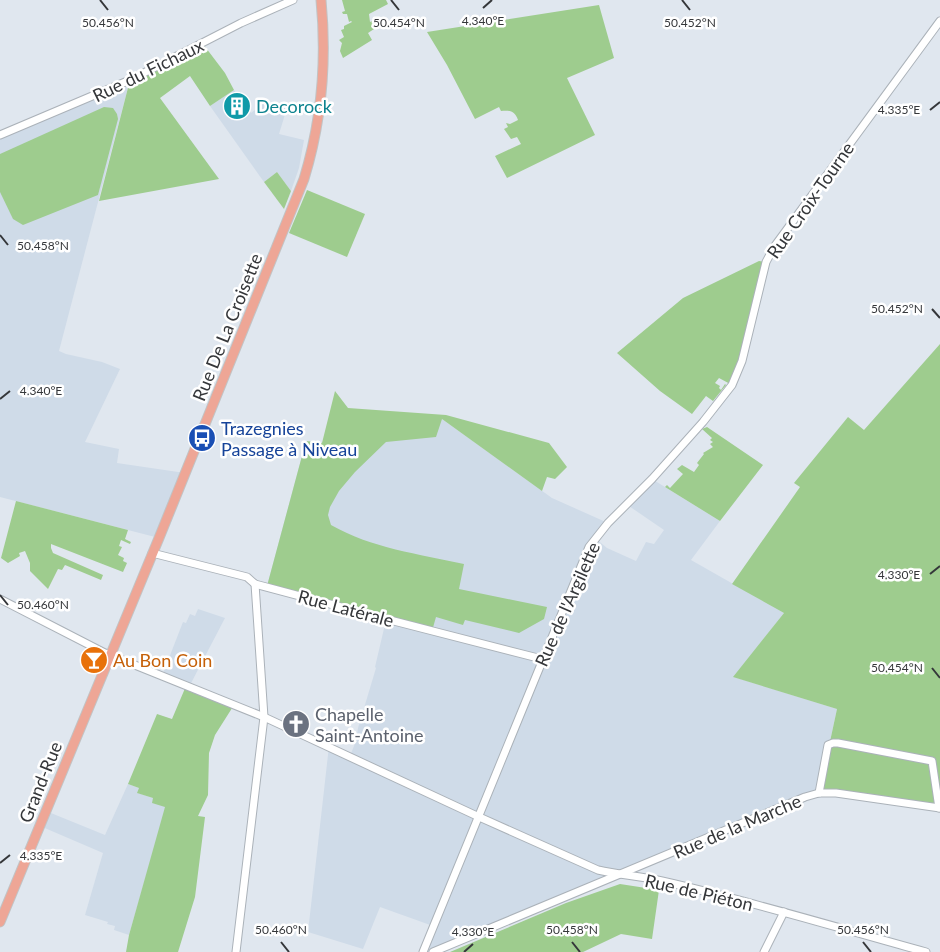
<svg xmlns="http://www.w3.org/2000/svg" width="940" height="952" viewBox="0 0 940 952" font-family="Lato,sans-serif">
<rect width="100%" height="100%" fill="#e0e7ef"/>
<g fill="#cfdbe8">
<path d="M130 80 59 351 66 354 102 362 120 369 85 442 119 449 117 463 185 473 159 538 0 497V135Z"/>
<path d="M234 90 251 113 266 102 287 108 279 134 304 140 299 168 291 191 277 172 264 182 210 106Z"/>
<path d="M442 419 552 498 608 523 595 538 607 548 636 561 646 542 654 544 664 530 626 504 652 479 720 521 691 560 784 613 734 677 837 709 819 793 433 952H423L433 926 380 907 363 949 308 932 329 746 350 756 356 741 358 728 376 668 375 667 386 620 267 586 306 441 322 443Z"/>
<path d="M198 609 225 618 189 687 162 676 183 622 186 623 190 614 195 616Z"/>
<path d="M128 784 139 788 138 793 153 798 166 807 129 935 114 930 115 926 107 924 108 922 85 915 103 853 40 826 46 811 105 835Z"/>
</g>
<g fill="#9ecc8e">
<path d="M342 0H386L388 4 369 14 370 22 374 20 377 27 368 33 372 40 343 58 340 51 342 43 339 40 344 37 341 30 344 29V26L352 22 351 21 349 22 347 14H343L342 12 345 11Z"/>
<path d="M599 5 614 58 567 78 595 135 507 178 495 156 521 144 517 137 511 139 504 129 508 127 506 123 510 124 518 120C515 111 510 110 501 111L499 107 475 119 447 65 427 32Z"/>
<path d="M203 44 225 73 234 90 210 106 190 76 160 98 219 179 99 201 130 80Z"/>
<path d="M104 107 113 108 117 114 118 119 98 195 23 225 13 219 0 192V154Z"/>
<path d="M277 172 291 191 284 209 264 182Z"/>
<path d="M307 190 365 214 347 257 289 233Z"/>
<path d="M759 261 766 262 732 385 719 378 715 383 720 386 719 388 721 390 725 384 726 385 713 401 706 396 692 414 660 391 617 353 683 298Z"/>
<path d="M940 344V808L819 793 837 709 733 677 784 613 732 584 800 487 794 483 848 417 864 430Z"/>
<path d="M335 391 348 408 446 415 549 443 567 467 555 479 547 477 542 491 442 419 436 437 386 442 355 472 339 491 330 507 328 515 331 525C371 548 419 554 464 564L459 589 547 607 544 619 519 633 465 620 463 625 436 617 432 631 267 586 306 441 322 443Z"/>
<path d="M707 427 763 465 720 521 665 487 667 485 670 488 683 474 677 469 682 465 694 472 699 465 697 463 704 454 703 453 713 447 710 444 713 442 710 440 712 438 702 429Z"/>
<path d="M16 501 128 530 125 539 131 542 130 544 121 540 119 546 122 547 118 555 124 558 123 561 127 563 123 572 51 544V548L53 553 103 575 101 580 65 565 62 570 58 569 48 589 30 571V563L25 551 19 553 20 556 8 563 1 558Z"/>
<path d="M186 686 234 705 215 735 209 753 208 795 198 816 205 817 195 897 178 952H126L129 935 165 807 152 803 153 798 137 793 139 788 128 784 157 714 172 719Z"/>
<path d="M620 884 659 890 652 939 621 934 583 952H450L566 903Z"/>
</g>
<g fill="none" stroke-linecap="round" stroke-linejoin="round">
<g stroke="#abb2b9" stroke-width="9">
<g id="minor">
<path d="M0 135 130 80 241 23 293 0"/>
<path d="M152 553 247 577 255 584 386 619 542 659"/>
<path d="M0 599 105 653 264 717 477 816 598 870C619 875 641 876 662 881 751 901 838 928 926 952"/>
<path d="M819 793 828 745 833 743H838L932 761 939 808"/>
<path d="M236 952 264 717 255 584"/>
<path d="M423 952 589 547 608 523 652 479 703 422 732 385 742 361 766 262 774 247 940 21"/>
<path d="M433 952 805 797 819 793H836L940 808"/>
<path d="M764 952 784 912"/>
</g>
</g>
<g stroke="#c2c3c4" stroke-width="11">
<path id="major" d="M0 922 159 538 304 179C322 120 327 62 321 0"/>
</g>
<use href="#minor" stroke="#fff" stroke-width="7"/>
<use href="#major" stroke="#eea696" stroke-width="9"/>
</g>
<path fill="none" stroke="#35373a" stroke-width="2" d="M100 0 108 10M391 0 399 10M682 0 690 10M483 8 492 0M930 110 940 102M0 235 8 245M932 309 940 318M0 399 10 391M930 574 940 566M0 595 8 605M932 668 940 678M0 863 10 855M281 942 289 952M572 942 580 952M863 942 871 952M464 952 473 944"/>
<defs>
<g id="building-disc" transform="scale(1.4375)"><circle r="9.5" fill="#0f9aa8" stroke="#fff"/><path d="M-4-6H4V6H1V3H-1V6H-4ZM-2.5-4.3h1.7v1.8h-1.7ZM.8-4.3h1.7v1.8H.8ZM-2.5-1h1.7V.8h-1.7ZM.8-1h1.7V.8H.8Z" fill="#fff"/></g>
<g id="bus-disc" transform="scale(1.4375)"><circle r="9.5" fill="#1a4fb4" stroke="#fff"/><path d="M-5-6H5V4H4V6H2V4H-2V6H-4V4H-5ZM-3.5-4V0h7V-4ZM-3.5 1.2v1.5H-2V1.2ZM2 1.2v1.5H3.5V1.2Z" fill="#fff"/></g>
<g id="bar-disc" transform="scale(1.4375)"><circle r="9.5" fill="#e8710a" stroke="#fff"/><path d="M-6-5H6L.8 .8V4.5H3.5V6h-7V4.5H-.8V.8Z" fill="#fff"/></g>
<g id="church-disc" transform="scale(1.4375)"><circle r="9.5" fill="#6b7280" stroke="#fff"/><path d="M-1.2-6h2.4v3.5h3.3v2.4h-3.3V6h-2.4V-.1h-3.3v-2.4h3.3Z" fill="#fff"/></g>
</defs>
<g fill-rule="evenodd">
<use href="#building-disc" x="237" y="106"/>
<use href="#bus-disc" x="202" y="438"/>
<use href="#bar-disc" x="94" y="660"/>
<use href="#church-disc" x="296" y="724"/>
</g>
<g text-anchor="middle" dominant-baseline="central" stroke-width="5" stroke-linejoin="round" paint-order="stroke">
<g font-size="18" fill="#35373a" stroke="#fff">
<text transform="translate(148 70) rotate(-26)">Rue du Fichaux</text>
<text transform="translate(810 200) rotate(-55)">Rue Croix-Tourne</text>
<text transform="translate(227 327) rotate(-68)">Rue De La Croisette</text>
<text transform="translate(567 604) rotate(-66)">Rue de l'Argilette</text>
<text transform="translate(346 608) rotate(15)">Rue Latérale</text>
<text transform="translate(40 782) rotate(-68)">Grand-Rue</text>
<text transform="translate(737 826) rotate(-23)">Rue de la Marche</text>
<text transform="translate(699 892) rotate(13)">Rue de Piéton</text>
</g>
<g font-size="18" fill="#0d838f" stroke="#fff" text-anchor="start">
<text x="256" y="106">Decorock</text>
</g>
<g font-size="18" fill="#164399" stroke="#fff" text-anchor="start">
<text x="221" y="428">Trazegnies<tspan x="221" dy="21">Passage à Niveau</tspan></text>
</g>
<g font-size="18" fill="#c56008" stroke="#fff" text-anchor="start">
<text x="113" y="660">Au Bon Coin</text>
</g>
<g font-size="18" fill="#5b616d" stroke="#fff" text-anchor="start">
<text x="315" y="714">Chapelle<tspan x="315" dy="21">Saint-Antoine</tspan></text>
</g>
</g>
<g font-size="12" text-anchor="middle" fill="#35373a" stroke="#fff" stroke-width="5" stroke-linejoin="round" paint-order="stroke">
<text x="483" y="25">4.340°E</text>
<text x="399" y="27">50.454°N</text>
<text x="108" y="27">50.456°N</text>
<text x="690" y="27">50.452°N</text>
<text x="899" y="114">4.335°E</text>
<text x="43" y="250">50.458°N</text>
<text x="897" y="313">50.452°N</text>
<text x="41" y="395">4.340°E</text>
<text x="899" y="579">4.330°E</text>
<text x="43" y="609">50.460°N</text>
<text x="897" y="672">50.454°N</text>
<text x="41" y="860">4.335°E</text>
<text x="281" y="934">50.460°N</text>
<text x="572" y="934">50.458°N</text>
<text x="863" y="934">50.456°N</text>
<text x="473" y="936">4.330°E</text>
</g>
</svg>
